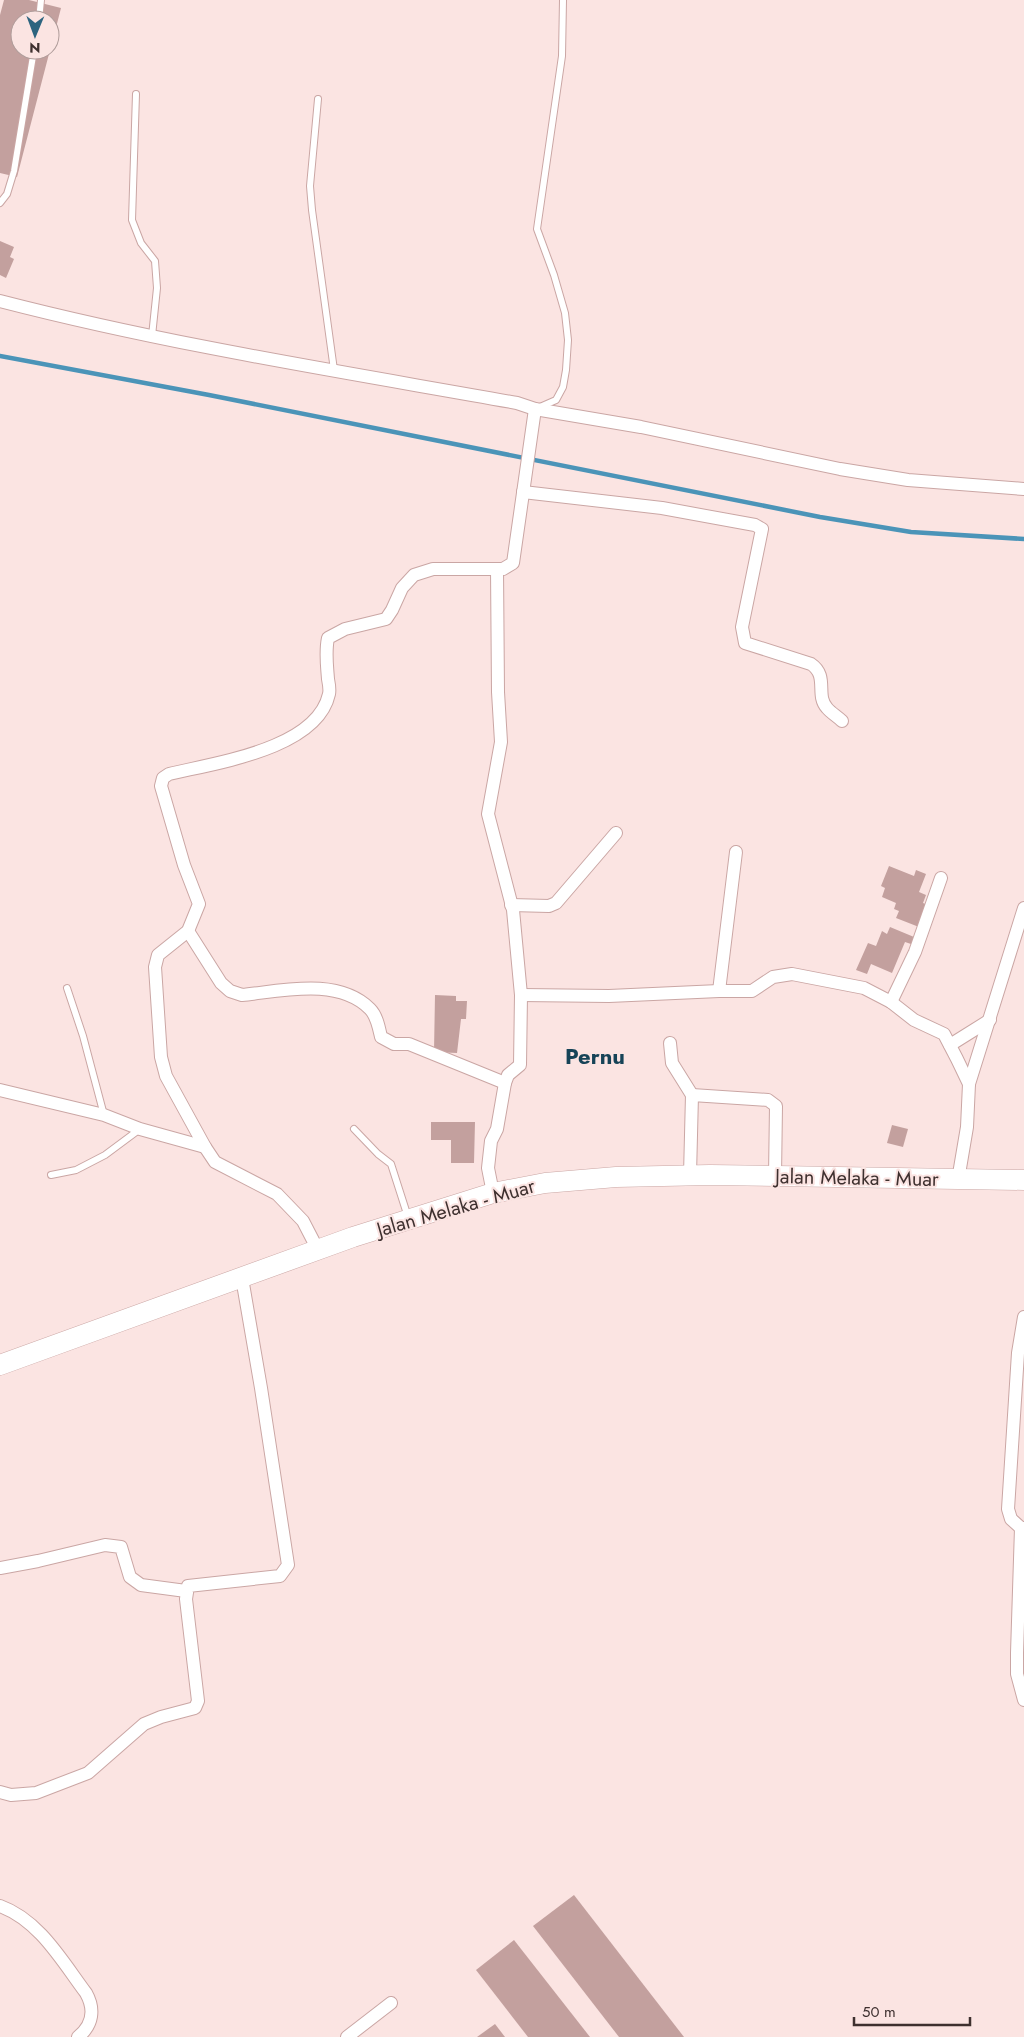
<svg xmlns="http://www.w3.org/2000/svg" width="1024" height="2037" viewBox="0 0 1024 2037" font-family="Jost,sans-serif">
<rect width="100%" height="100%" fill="#fbe4e2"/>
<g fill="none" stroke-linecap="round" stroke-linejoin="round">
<path stroke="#4b94b8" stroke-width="4.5" d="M0 356 209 395 820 517 911 532 1024 539"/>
</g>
<g fill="#c3a09e">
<path d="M4 0H29L61 8 51 47 50 20H20V50H50L17 177 0 173V15Z"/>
<path d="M0 241 14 247 10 257 14 259 6 278 0 275Z"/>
<path d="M889 866 914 876 916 870 926 874 919 892 926 895 923 903 928 905 919 927 896 918 899 911 894 909 896 903 882 897 885 888 881 886Z"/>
<path d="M890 927 914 937 911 944 905 942 892 973 871 964 867 974 856 970 868 943 876 946 882 931 887 934Z"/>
<path d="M435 995 456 996V1001H467L466 1019H461L457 1053 434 1052Z"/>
<path d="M431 1122H475L474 1163H451V1140H431Z"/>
<path d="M892 1125 908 1129 903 1147 887 1143Z"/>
<path d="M574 1895 684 2037H619L533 1926Z"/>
<path d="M514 1940 590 2037H528L476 1970Z"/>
<path d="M495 2024 505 2037H477Z"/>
</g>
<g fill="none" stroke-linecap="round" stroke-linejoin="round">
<g stroke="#caa6a4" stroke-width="8">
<g id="lane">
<path d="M39 20 41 0"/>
<path d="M136 94 132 220 141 243 155 261 157 288 152 336"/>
<path d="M318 99 310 186 312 210 334 370"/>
<path d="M0 203 7 194 14 171 34 50"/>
<path d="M540 407 556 400 563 387 566 370 568 340 565 313 554 275 537 229 562 56 563 0"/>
<path d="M67 988 83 1036 104 1115"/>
<path d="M354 1129 378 1154 391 1164 408 1217"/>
<path d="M51 1175 76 1170 105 1155 140 1129"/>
</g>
</g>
<g stroke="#caa6a4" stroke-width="14">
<g id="street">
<path d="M0 301C170 345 344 372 517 403L535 409 641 427 840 469 908 480 1024 489"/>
<path d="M523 492 662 508 755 525 762 529 742 627 745 643 811 664C829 676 815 695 827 708 831 713 837 716 842 721"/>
<path d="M511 905 549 906 556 903 616 833"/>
<path d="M188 931 221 983 230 991 242 995C282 991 338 977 370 1009 377 1016 379 1028 381 1037L394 1044H409L505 1083"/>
<path d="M719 991 736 852"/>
<path d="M521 995 609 996 719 991H752L773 977 792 974 864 988 891 1002 914 1020 944 1034 957 1059 969 1084 967 1127 958 1180"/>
<path d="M891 1002 915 952 941 878"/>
<path d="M670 1043 672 1063 692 1095"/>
<path d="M950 1045 990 1020"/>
<path d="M969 1084 1024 908"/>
<path d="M0 1090 104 1115 140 1129 205 1147"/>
<path d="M690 1175 692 1095 768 1100 776 1106 775 1176"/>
<path d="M493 1193 488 1168 491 1141 497 1129 505 1083 508 1075 520 1065 521 995 513 910 488 814 501 742 498 692 497 569"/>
<path d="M318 1250 303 1221 277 1194 215 1162 205 1147 166 1076 161 1057 155 967 158 955 188 931 199 904 184 865 161 786 163 778 169 774C215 763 317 749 329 694 330 690 329 684 328 679 327 665 325 652 328 638L345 629 386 619 392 610 402 588 414 575 433 569H503L513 563 535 409"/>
<path d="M1024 1317 1018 1353 1008 1509 1011 1519 1021 1528H1024"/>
<path d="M1021 1528 1017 1653V1674L1024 1700"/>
<path d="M0 1568 38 1561 105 1545 121 1547 130 1577 141 1585 186 1591"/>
<path d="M0 1792 11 1795 36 1793 88 1773 144 1724 161 1717 195 1708 198 1701 186 1599 188 1586 280 1576 288 1565 261 1388 242 1278"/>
<path d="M0 1906C39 1920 62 1961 86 1993 95 2009 93 2025 78 2037"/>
<path d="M347 2037 391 2003"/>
</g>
</g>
<g stroke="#caa6a4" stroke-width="21">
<path id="primary" d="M0 1365 353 1237 493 1193 545 1183 616 1177 710 1175 1024 1180"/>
</g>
<use href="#lane" stroke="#fff" stroke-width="6"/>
<use href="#street" stroke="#fff" stroke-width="12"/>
<use href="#primary" stroke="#fff" stroke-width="20"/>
</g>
<g text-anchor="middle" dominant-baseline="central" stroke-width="4" stroke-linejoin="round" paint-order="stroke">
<g font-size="20" fill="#3e302f" stroke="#fbe4e2">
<text transform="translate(857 1178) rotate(1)">Jalan Melaka - Muar</text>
<text transform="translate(456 1208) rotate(-16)">Jalan Melaka - Muar</text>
</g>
<g font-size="22" font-weight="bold" fill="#164357" stroke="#fbe4e2">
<text x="595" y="1056">Pernu</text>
</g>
</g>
<g transform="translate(35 35) rotate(181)"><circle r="24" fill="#fbe4e2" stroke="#af9c9a"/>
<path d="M0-4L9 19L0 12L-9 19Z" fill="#2d647f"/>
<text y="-8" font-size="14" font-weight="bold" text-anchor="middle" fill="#3e302f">N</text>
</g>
<path d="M854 2017v8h116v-8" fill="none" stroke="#3e302f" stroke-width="2.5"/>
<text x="862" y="2017" font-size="15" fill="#3e302f" stroke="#fbe4e2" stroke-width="4" paint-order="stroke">50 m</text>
</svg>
